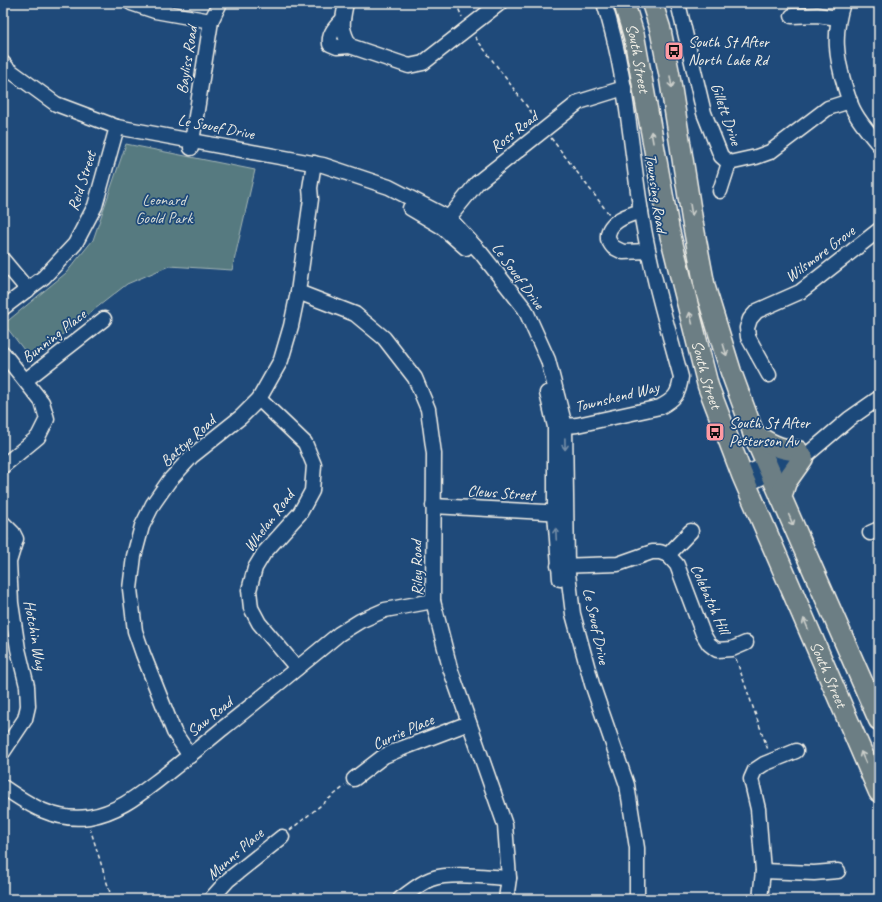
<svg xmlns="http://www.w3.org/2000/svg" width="882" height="902" viewBox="0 0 882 902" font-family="Caveat,sans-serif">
<rect width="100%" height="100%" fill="#1f4a7a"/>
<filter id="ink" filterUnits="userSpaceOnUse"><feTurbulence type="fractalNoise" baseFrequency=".025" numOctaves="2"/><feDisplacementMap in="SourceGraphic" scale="8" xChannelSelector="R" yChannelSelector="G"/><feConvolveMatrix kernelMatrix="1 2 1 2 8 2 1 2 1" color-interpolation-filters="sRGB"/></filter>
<g filter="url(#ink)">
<path fill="#567a80" stroke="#a5b6b4" d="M126 144 255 170 232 270 169 266 127 284 31 359 4 324 66 273 93 240Z"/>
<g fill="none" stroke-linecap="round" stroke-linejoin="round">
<g stroke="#f4f1e8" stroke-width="17">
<g id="minor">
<path d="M131 3 155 11 211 21"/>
<path d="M346 3C342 23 340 27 350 46L409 66 423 63 500 3"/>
<path d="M678 3 704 113 721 156 729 163 756 157 770 152 828 108 850 101"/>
<path d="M843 3C833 34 836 57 845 87 848 96 850 105 855 113 861 124 871 135 879 145"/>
<path d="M792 16 817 15 838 18"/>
<path d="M343 19C337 26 328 33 330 44L337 47 350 46"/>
<path d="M3 63 8 69 56 104 117 127 323 165 389 187 449 218 481 253 525 309 548 360 565 426 567 565 573 614 592 684 627 785 637 848V899"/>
<path d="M191 148 211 21 220 3"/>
<path d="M720 191 729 163"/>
<path d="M410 208 442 227 466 248"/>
<path d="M641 211C629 215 606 221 608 239 609 241 611 245 613 247L623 252 648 251"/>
<path d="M443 225 477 183 579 102 624 88"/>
<path d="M3 260 28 290"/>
<path d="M298 292 355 314 384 338 415 378 428 409 434 454 433 601 450 668 505 825 509 878 506 899"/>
<path d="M3 308 44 277 75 244 95 206 117 127"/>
<path d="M3 353 42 402 47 419 38 437 3 466"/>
<path d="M769 375 748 337 747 328 750 319 757 311 800 292 879 230"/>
<path d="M26 380 104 319"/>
<path d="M547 393 555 427V513L560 579"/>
<path d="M259 399 305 443 314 465 312 491 300 513 264 553 255 568 249 590 251 608 259 623 297 668"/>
<path d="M556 427 577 425 660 407C675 399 679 394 681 377 666 322 650 268 641 212 630 142 626 70 604 3"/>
<path d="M742 475 796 452"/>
<path d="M746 485 803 458 849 419 879 398"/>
<path d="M433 506 564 513"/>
<path d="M3 523 13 533 16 539 9 562 11 603 18 649 27 686 28 706 25 719 3 752"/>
<path d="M870 533 879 529"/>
<path d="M668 555 677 565 703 634 709 644 717 650 732 649 746 643"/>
<path d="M558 566 618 564 652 552H660L668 555 691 531"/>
<path d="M190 756 174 732 143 654 135 631 130 589 134 556 142 526 153 504 169 481 192 456 241 417 259 399 281 360 291 326 298 292 311 199 310 188 314 163"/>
<path d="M354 779 384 756 403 748 469 723"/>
<path d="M3 787C29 805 55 822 89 817 120 812 141 793 165 775 184 760 203 745 222 729 261 698 300 666 339 634L360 621 385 610 433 601"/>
<path d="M763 871 814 873 838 871"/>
<path d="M211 899 228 880 282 837"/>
<path d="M400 899C410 892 420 883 431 879 451 872 487 877 509 878"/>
<path d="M760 899 763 871 758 809 751 779 755 770 764 764 796 751"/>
</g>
</g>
<g stroke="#f4f1e8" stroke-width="23">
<g id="highway">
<path id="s1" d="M624 3 634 36 669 230 708 386 742 475 879 792"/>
<path d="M652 3 660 28 669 73 692 219 705 288 731 372 756 440 879 720"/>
<path d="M753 433C769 444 779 449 798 451"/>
<path d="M781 497 786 482 803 458"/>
</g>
</g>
<g stroke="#f4f1e8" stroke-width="1.5" stroke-dasharray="4 3" stroke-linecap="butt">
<path d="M456 3 462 17"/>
<path d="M475 37 537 120"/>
<path d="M551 138 609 214"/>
<path d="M736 659 768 750"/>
<path d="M90 828 112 899"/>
<path d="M290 830 345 786"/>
</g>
<use href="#minor" stroke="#1f4a7a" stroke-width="14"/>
<use href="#highway" stroke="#6c7e84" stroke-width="20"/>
</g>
<defs><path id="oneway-shaft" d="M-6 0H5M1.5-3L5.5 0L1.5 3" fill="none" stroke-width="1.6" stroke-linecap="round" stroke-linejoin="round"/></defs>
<g stroke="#cbceca">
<use href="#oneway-shaft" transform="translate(671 82) rotate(81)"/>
<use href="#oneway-shaft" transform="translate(652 137) rotate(-100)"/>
<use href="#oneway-shaft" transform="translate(691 210) rotate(81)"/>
<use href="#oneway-shaft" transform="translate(691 318) rotate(-104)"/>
<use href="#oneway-shaft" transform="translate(725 350) rotate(73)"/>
<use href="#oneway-shaft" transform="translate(791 520) rotate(67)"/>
<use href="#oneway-shaft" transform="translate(806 624) rotate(-113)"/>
<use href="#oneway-shaft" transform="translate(863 757) rotate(-113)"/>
</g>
<g stroke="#748da6">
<use href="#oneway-shaft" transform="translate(565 444) rotate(89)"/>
<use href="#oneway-shaft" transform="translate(556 534) rotate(-93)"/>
</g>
</g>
<defs>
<g id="bus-square" transform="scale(1)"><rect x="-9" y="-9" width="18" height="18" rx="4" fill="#ff9aa2" stroke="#1f4a7a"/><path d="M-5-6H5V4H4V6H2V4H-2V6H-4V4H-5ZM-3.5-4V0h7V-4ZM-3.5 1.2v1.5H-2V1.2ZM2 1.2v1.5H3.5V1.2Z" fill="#111"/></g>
</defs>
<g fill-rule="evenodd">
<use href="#bus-square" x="674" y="51"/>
<use href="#bus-square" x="715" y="432"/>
</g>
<g text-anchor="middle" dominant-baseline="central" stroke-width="3.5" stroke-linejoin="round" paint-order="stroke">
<g font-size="16" fill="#f4f1e8" stroke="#1f4a7a" text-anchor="start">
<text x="688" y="42">South St After<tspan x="688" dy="18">North Lake Rd</tspan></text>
<text x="729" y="423">South St After<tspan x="729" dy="18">Petterson Av</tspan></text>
</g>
<g font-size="16" fill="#f4f1e8" stroke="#1f4a7a">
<text stroke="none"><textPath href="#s1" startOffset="57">South Street</textPath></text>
<text transform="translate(187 60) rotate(-81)">Bayliss Road</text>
<text transform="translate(726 114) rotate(71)">Gillett Drive</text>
<text transform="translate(216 127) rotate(11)">Le Souef Drive</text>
<text transform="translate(514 132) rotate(-38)">Ross Road</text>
<text transform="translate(82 181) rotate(-72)">Reid Street</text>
<text transform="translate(656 193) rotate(82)">Townsing Road</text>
<text transform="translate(820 254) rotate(-37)">Wilsmore Grove</text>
<text transform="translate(518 276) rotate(54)">Le Souef Drive</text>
<text transform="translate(54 336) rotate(-38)">Bunning Place</text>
<text stroke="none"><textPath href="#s1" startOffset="381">South Street</textPath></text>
<text transform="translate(617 397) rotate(-14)">Townshend Way</text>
<text transform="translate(188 441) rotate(-42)">Battye Road</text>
<text transform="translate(501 493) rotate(4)">Clews Street</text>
<text transform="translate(269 521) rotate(-53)">Whelan Road</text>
<text transform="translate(417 568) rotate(-91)">Riley Road</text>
<text transform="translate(710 599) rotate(66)">Colebatch Hill</text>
<text transform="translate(596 626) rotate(78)">Le Souef Drive</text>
<text transform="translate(35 635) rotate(80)">Hotchin Way</text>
<text stroke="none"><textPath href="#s1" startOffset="705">South Street</textPath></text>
<text transform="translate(210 717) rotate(-39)">Saw Road</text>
<text transform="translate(403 732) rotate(-24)">Currie Place</text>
<text transform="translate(235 854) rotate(-41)">Munns Place</text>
</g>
<g font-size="16" fill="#dcdfd8" stroke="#1f4a7a">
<text x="164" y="200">Leonard<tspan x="164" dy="18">Goold Park</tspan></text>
</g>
</g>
<rect width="882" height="902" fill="none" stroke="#1f4a7a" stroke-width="16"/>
<rect x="8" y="8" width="866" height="886" fill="none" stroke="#f4f1e8" stroke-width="1.5" filter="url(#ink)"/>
</svg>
